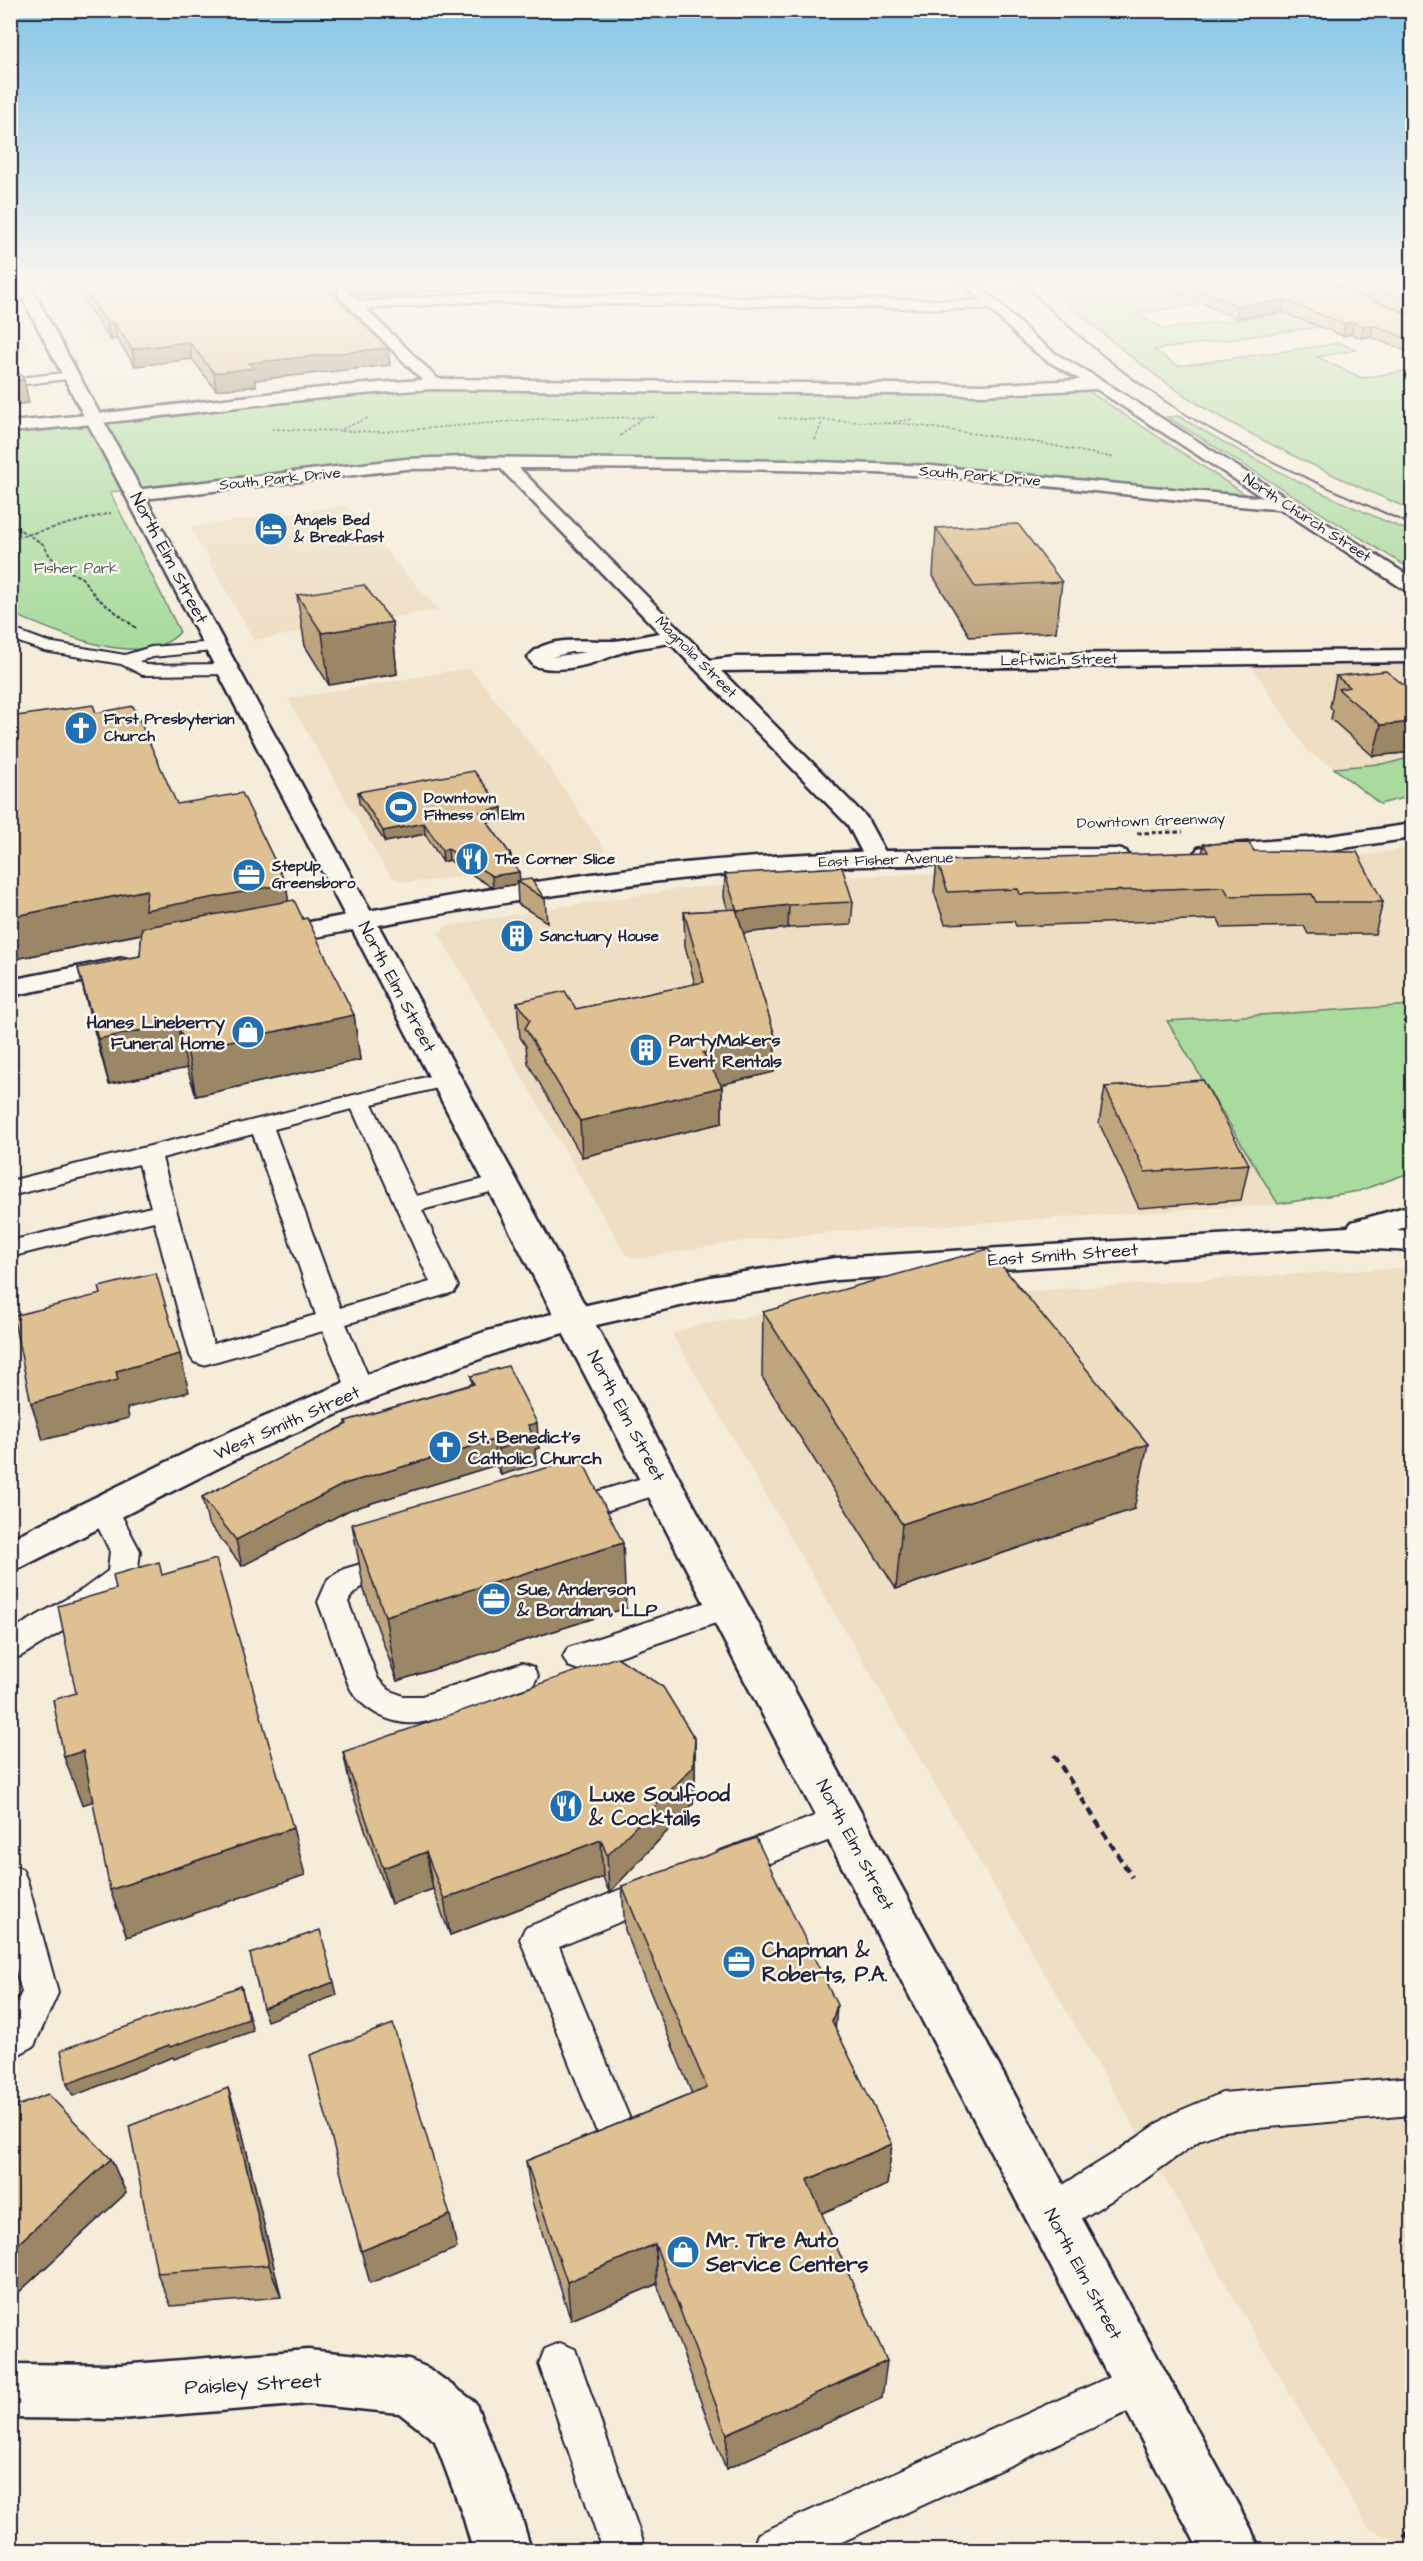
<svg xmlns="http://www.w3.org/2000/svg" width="1423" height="2561" viewBox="0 0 1423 2561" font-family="'Architects Daughter',sans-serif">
<rect width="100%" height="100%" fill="#f5ecda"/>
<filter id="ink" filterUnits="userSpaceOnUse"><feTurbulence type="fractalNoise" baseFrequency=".0167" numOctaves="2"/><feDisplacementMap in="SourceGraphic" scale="12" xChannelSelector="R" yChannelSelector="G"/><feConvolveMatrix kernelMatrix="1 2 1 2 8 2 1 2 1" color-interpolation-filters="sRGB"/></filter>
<g filter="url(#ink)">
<g fill="#eedfc4">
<path d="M48 282H181L217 331 86 346Z"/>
<path d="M10 309H11L32 354 11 357Z"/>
<path d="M346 505 438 610 254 640 190 527Z"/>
<path d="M1412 664V757L1390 763 1334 768 1308 752 1251 666Z"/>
<path d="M470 668 550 768 606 851 432 881 407 882 395 879 388 873 288 699Z"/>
<path d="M1412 847V1005L1167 1021 1278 1204 833 1232 742 1241 636 1259 626 1255 438 933 447 926 566 906 673 890 776 880 912 874 1054 872 1318 863Z"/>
<path d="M1412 1267V2549L1368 2528 672 1334 698 1325 782 1311 885 1300Z"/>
</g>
<g fill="#a8db9d" stroke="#657e6c" stroke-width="1.5">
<path d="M1044 282H1173L1151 285 1196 305 1135 313 1165 329 1349 305 1382 318 1154 350 1178 366 1340 343 1356 350 1317 357 1362 378 1412 370V510C1343 481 1274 448 1208 410 1149 375 1095 328 1044 282Z"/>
<path d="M416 388 1087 390 1245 494 1236 497 927 466 815 461 477 457 348 466 110 492 180 632C144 673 51 630 11 613V432L128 421 291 398Z"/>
<path d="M1178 416C1253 460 1331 500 1412 532V570L1167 417Z"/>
<path d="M1412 757V796L1380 804 1334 768 1390 763Z"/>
<path d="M1412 1005V1172L1359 1191 1278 1204 1167 1021Z"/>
</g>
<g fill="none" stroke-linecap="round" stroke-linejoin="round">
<g stroke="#22223b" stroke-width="4">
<g id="lane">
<path d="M72 372 78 376 76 378 10 386V379Z"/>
<path d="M10 628 48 642 125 655 151 647 216 642 224 647 222 650 153 657 139 661 146 665 227 664 235 669 227 674 143 675 121 664 45 651 10 639Z"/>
<path d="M446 1072 454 1074 457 1079 454 1084 372 1104 416 1196 501 1175 509 1177 513 1182 509 1187 422 1210 458 1286 454 1292 346 1324 374 1390 370 1397 360 1399 350 1397 323 1331 203 1365 194 1362 190 1356 154 1221 10 1257V1241L151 1207 139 1164 10 1196V1181ZM352 1109 430 1282 340 1308 274 1129ZM253 1134 316 1315 213 1344 162 1158Z"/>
<path d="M662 1472 672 1476 676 1483 672 1490 570 1522 560 1519 555 1511 560 1503Z"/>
<path d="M105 1500 115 1503 140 1551 137 1577 133 1585 104 1606 21 1656 10 1659V1631L82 1590 108 1571 110 1551 90 1511 95 1503Z"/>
<path d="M395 1554 406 1557 410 1565 406 1573C387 1579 356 1582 348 1602L378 1679 389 1690 403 1696H422L522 1663 533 1667 538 1676 533 1685C499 1696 457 1715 423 1722 395 1728 362 1711 349 1686L318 1602 328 1579 344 1569Z"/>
<path d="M728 1595 739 1599 743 1607 739 1615 579 1670 568 1666 563 1657 568 1648Z"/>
<path d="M842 1806 854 1811 859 1821 854 1831 730 1878 718 1874 713 1863 718 1852Z"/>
<path d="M10 1865 22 1869 27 1880 58 1993 34 2046 10 2059V2016L22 1992 10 1949Z"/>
<path d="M656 1875 668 1880 673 1891 668 1902 559 1947 629 2117 624 2130 610 2136 596 2130 520 1939 525 1928Z"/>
<path d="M1412 2077V2115L1223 2131 1200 2140 1144 2180 1065 2229 1051 2235 1037 2229 1031 2215 1037 2201 1116 2152 1172 2114 1222 2093Z"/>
<path d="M560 2343 575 2349 646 2550H602L539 2364 545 2349Z"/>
<path d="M1141 2363 1156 2369 1162 2384 1156 2399 824 2550H752L758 2534Z"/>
</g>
</g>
<g stroke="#22223b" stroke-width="5">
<g id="street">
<path d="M325 282H338L359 302 469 294 991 301 998 305 991 309 469 302 366 309 438 379 982 385 1098 379 1106 384 1098 389 982 395 434 389C292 397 152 420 10 432V422C148 411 284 388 422 380Z"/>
<path d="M463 457 790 461 931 466 1287 500 1293 501 1296 505 1293 509 1287 510C1168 501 1050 484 931 476 794 467 656 469 519 468L710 660 735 657 1412 650V662L721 671 866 817 889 859 886 864 877 866 868 864 848 825 670 643C655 646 635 647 620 653 592 664 565 674 534 666L528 658C544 634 588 642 613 641 629 640 645 635 660 633L500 468 406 469 135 500 129 499 126 495 129 491 135 490 406 459ZM571 652H586L552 657Z"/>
<path d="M308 2350 409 2360 428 2368 475 2402 521 2516 531 2550H473L463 2516 435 2441 399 2413 308 2404 120 2419 10 2418V2364L120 2365Z"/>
</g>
</g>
<g stroke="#22223b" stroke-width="5">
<g id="secondary">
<path d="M14 282H28L1251 2529 1259 2550H1199Z"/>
<path d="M963 282H976L1035 338 1056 354 1103 381 1412 578V592L1405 590 1093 387 1046 360 1025 344Z"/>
</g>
</g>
<g stroke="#22223b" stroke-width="5">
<g id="primary">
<path d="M1412 824V838L1330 850 1207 860 1198 858 1195 853 1198 848 1207 846 1330 836Z"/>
<path d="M1117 849 1126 851 1129 856 1126 861 1117 863C992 865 866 862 742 873 582 886 425 916 268 946L259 944 255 938 259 932 268 930C426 900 584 869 744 858 868 848 993 850 1117 849Z"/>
<path d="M123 958 132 960 136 966 132 972 10 996V980Z"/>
<path d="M1412 1205V1225L1396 1230 1412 1231V1251L1339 1247 836 1280 711 1299 574 1330 507 1349 372 1399 244 1455 24 1566 10 1571V1539L218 1437 348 1381 484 1332 574 1308 711 1277 836 1258 1348 1227 1352 1222Z"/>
</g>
</g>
<g stroke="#22223b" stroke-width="1.5" stroke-dasharray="3 2" stroke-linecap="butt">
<path d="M778 418 906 424 1040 443 1115 458"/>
<path d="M894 422 914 419"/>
<path d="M272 429 383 432 538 419 657 417"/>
<path d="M342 429 368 418"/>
<path d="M620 436 642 418"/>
<path d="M815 440 822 422"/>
</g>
<g stroke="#22223b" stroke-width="2" stroke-dasharray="4 2" stroke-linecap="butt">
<path d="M10 524 43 544 50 556 61 567 82 578 96 597 136 628"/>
<path d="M10 539 111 513"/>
</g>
<path stroke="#22223b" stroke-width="3" stroke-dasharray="4.5 3" stroke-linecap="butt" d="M1137 833 1183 832"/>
<path stroke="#22223b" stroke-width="4.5" stroke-dasharray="8 5" stroke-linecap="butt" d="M1054 1755 1132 1877"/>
<path stroke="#22223b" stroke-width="6" stroke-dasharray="9 7" stroke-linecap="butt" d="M1394 2550 1412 2530"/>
<use href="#lane" fill="#fbf7ec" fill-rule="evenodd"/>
<use href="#street" fill="#fbf7ec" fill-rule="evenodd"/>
<use href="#secondary" fill="#fbf7ec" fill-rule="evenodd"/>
<use href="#primary" fill="#fbf7ec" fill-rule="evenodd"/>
<path stroke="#22223b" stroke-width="2" d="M1021 282C1063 322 1105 360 1153 393 1233 448 1324 486 1412 525"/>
</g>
<g fill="#bfa57e" stroke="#22223b" stroke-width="1.5">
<path d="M71 282H335L336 283 338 299H337L390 365 255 380 256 386 216 390 192 359 135 366 117 339 110 340Z"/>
<path d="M341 282H648L591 289 583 284 551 288 543 283 357 297Z"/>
<path d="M1152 282H1324L1413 316V354L1371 337 1361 338 1351 334 1343 336 1282 312 1236 318Z"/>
<path d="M1327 282H1413V315Z"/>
<path d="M936 528 1062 582 1056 632 970 637 933 576Z"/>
<path d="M297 595 392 622 397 674 329 685 305 646Z"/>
<path d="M1336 676 1413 692V752L1373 756 1331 719 1333 710 1330 707Z"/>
<path d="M96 713 177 804 286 884 288 901 303 919 354 1015 360 1060 196 1096 187 1068 109 1084 89 1012 78 968 140 956 142 934 10 960Z"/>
<path d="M358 792 503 819 487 822 511 855V860L519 872 520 881 545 899 547 922 518 904 517 884 493 888 449 860 443 862 425 834 385 842 359 803Z"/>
<path d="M1204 844 1254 851 1383 902 1375 934H1308L1304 926 1222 928 1218 919 1016 926 1014 921 945 924 934 892 937 861 1202 853Z"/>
<path d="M725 874 853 902 851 925 788 928 743 933 775 1036 774 1072 721 1084 722 1087V1123L582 1157 528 1063 526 1046 520 1037 517 1002 576 1009 695 984 685 946 684 912 728 910 724 897Z"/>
<path d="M1105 1087 1249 1164 1241 1200 1139 1208 1099 1123Z"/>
<path d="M763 1312 1134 1509 896 1589 762 1377Z"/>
<path d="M471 1376 539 1448 535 1449 536 1464 501 1475 496 1465 349 1510 242 1566 208 1523 202 1497 346 1425V1421L472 1384Z"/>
<path d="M352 1524 626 1608 397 1681 364 1590Z"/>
<path d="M695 1739V1777L693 1804 611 1891 609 1892 603 1877 450 1935 433 1889 391 1904 351 1789 343 1752Z"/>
<path d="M622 1886 835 2028 892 2144 887 2185 821 2213 882 2398 726 2469 657 2284 571 2320 532 2202 526 2161 692 2094 625 1930Z"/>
<path d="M10 2109 111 2159 126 2193 19 2292 10 2282Z"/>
<path d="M240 2123 281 2297 171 2306 157 2273Z"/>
</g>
<g fill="#9b8666" stroke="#22223b" stroke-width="1.5">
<path d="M355 282H543V283L357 297Z"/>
<path d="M550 282H583V284L551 288Z"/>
<path d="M591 282H648L591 289Z"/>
<path d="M336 283 338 299 324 300 322 284Z"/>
<path d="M1284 300 1282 312 1236 318 1238 306Z"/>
<path d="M1354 322 1351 334 1343 336 1345 324Z"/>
<path d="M107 323H114L117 339 110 340Z"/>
<path d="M1373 325 1371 337 1361 338 1363 326Z"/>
<path d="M189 342 192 359 135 366 132 349Z"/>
<path d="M388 348 390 365 255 380 256 386 216 390 214 373 249 363Z"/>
<path d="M24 380 29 403 13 405 14 409 10 410V382Z"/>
<path d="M392 622 397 674 329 685 322 633Z"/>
<path d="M1413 722V752L1373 756 1381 725Z"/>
<path d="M502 808 503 819 481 824 480 812Z"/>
<path d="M424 823 425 834 385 842 383 831Z"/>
<path d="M448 849 449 860 443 862 442 850Z"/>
<path d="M519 872 520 883 517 881V884L493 888 492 876Z"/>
<path d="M286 884 292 924 150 932 10 960V917L147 890Z"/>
<path d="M789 905 788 928 736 934V911Z"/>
<path d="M354 1015 360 1060 196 1096 187 1050Z"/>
<path d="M177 1023 187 1068 109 1084 98 1039Z"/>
<path d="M775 1036 774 1072 703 1089V1053Z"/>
<path d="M722 1087V1123L582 1157 580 1121Z"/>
<path d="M180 1354 189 1392 127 1408 129 1418 43 1440 31 1403 116 1371Z"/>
<path d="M537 1423 539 1448 535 1449 536 1464 501 1475 498 1449 528 1425Z"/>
<path d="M494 1440 496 1465 349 1510 242 1566 236 1540 344 1484Z"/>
<path d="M1148 1444 1134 1509 896 1589 902 1524Z"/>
<path d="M623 1543 626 1608 397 1681 385 1616Z"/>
<path d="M695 1739V1777L693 1804 611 1891 609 1892 607 1855Z"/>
<path d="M83 1751 100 1799 82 1805 64 1757Z"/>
<path d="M293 1828 305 1875 127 1937 110 1890Z"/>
<path d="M601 1840 603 1877 450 1935 444 1899Z"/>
<path d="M426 1852 433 1889 391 1904 383 1868Z"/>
<path d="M334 1982 337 1995 267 2021 263 2008Z"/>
<path d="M241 1986 253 2031 174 2059 173 2057 73 2096 67 2084Z"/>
<path d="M837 2005 834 2048 832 2021Z"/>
<path d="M228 2088 240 2123 281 2297 269 2265Z"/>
<path d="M892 2144 887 2185 804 2221 807 2180Z"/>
<path d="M111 2159 126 2193 19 2292 10 2277V2251Z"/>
<path d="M450 2215 457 2248 370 2283 361 2251Z"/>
<path d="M655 2244 657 2284 571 2320 567 2282Z"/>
<path d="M887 2361 882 2398 726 2469 727 2434Z"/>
</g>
<g fill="#dec092" stroke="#22223b" stroke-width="1.5">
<path d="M79 282H335L336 283 322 284 388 348 249 363 254 368 214 373 189 342 132 349 114 323H107Z"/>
<path d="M1180 282H1324L1413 316V341L1373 325 1363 326 1354 322 1345 324 1284 300 1238 306Z"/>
<path d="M1359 282H1413V302Z"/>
<path d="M10 365H14L24 380 10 382Z"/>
<path d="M1018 524 1062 582 975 587 936 528Z"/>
<path d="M364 585 392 622 322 633 297 595Z"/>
<path d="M1386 671 1413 692V722L1381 725 1338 689 1350 687 1336 676Z"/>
<path d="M93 705 96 713 133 706 177 804 242 793 286 884 145 910 147 890 10 917V717Z"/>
<path d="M474 771 502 808 480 812 511 855 508 856 519 872 492 876 448 849 442 850 424 823 383 831 358 792Z"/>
<path d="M1249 843 1254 851 1357 852 1383 902H1316L1312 894 1229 896 1224 887 1020 894 1018 889 948 892 937 861 1208 852 1204 844Z"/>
<path d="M842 867 853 902 789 905 737 911 725 874Z"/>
<path d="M531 879 545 899 517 881Z"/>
<path d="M294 900 303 919 307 918 354 1015 187 1050 177 1023 98 1039 78 968 140 956 142 928Z"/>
<path d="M736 909 775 1036 703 1053 722 1087 580 1121 525 1028 530 1020 517 1002 565 991 576 1009 704 982 684 912Z"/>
<path d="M1203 1080 1249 1164 1145 1172 1105 1087Z"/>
<path d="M988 1249 1148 1444 902 1524 763 1312Z"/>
<path d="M156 1273 180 1354 116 1371 118 1380 31 1403 13 1316 101 1294 99 1287Z"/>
<path d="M508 1366 537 1423 528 1425 534 1438 498 1449 494 1440 344 1484 236 1540 202 1497 347 1424 346 1421 474 1384 471 1376Z"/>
<path d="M581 1458 623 1543 385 1616 352 1524Z"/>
<path d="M216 1559 293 1828 110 1890 83 1751 64 1757 53 1700 76 1693 58 1606 116 1589 113 1575 159 1562 162 1575Z"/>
<path d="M617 1657 663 1687 695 1739 693 1767 609 1854 607 1855 601 1840 444 1899 426 1852 383 1868 343 1752Z"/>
<path d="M756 1838 837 2005 832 2021 892 2144 807 2180 887 2361 727 2434 655 2244 567 2282 526 2161 707 2088 622 1886Z"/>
<path d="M320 1930 334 1982 263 2008 250 1954Z"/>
<path d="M241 1986 249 2019 170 2047 169 2045 67 2084 61 2050Z"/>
<path d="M393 2024 450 2215 361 2251 310 2055Z"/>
<path d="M228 2088 269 2265 157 2273 129 2126Z"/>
<path d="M48 2094 111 2159 10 2251V2109Z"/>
</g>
</g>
<linearGradient id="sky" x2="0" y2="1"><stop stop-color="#84c5e8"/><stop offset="0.44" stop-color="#faf6ee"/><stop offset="1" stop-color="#faf6ee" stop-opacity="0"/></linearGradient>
<rect width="1423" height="640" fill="url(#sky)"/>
<defs>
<g id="hotel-disc" transform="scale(1.725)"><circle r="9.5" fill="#1f6fb2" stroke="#fbf7ec"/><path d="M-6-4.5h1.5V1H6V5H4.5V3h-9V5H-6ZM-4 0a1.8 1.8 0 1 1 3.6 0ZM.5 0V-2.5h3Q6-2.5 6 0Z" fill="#fff"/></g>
<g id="church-disc" transform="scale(1.725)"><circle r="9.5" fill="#1f6fb2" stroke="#fbf7ec"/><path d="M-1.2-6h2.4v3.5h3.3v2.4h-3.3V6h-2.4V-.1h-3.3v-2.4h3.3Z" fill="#fff"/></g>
<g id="stadium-disc" transform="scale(1.725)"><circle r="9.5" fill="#1f6fb2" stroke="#fbf7ec"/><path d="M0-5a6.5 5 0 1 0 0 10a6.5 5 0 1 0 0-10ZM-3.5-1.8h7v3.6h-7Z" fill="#fff"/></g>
<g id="restaurant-disc" transform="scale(1.725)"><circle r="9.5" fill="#1f6fb2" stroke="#fbf7ec"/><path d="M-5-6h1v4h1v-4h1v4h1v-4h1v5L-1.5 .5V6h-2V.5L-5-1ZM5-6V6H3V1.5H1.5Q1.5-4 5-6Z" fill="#fff"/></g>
<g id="office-disc" transform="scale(1.725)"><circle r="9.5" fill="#1f6fb2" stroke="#fbf7ec"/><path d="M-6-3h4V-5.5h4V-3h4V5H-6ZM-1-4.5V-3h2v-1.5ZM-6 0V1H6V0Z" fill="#fff"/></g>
<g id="building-disc" transform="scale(1.725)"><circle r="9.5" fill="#1f6fb2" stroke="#fbf7ec"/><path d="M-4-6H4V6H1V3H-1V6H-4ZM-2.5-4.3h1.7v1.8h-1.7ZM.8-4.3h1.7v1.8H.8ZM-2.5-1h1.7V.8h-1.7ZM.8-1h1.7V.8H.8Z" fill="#fff"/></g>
<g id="shop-disc" transform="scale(1.725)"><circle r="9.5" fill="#1f6fb2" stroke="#fbf7ec"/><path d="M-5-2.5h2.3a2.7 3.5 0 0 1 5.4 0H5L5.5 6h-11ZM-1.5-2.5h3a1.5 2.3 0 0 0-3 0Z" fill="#fff"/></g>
</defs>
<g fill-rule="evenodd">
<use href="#hotel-disc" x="271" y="529"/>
<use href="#church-disc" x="81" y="728"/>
<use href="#stadium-disc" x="401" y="807"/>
<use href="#restaurant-disc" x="472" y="859"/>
<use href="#office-disc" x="249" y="875"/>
<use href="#building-disc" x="517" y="936"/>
<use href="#shop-disc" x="248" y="1032"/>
<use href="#building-disc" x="646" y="1050"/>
<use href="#church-disc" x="445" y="1447"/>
<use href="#office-disc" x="494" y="1599"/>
<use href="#restaurant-disc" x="566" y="1806"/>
<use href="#office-disc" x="739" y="1962"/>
<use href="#shop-disc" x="683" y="2252"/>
</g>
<g text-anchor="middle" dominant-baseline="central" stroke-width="5" stroke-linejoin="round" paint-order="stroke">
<g font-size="15" fill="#22223b" stroke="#fbf7ec">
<text transform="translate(980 476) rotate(5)">South Park Drive</text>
<text transform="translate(280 479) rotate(-6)">South Park Drive</text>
<text transform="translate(1307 518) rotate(33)">North Church Street</text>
<text transform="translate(696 657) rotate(45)">Magnolia Street</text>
<text transform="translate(1059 660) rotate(-1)">Leftwich Street</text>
<text transform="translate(1151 821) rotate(-2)">Downtown Greenway</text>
<text transform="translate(886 860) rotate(-2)">East Fisher Avenue</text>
</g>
<g font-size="15" font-weight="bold" fill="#22223b" stroke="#fbf7ec" text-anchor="start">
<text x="294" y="520">Angels Bed<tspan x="294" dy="17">&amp; Breakfast</tspan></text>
<text x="104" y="719">First Presbyterian<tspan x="104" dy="17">Church</tspan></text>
<text x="424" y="798">Downtown<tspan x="424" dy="17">Fitness on Elm</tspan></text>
<text x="495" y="859">The Corner Slice</text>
<text x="272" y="866">StepUp<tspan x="272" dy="17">Greensboro</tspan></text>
<text x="540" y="936">Sanctuary House</text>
</g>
<g font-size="15" fill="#4a5a58" stroke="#fbf7ec">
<text x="76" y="568">Fisher Park</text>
</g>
<g font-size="18" fill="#22223b" stroke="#fbf7ec">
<text transform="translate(169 558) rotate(62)">North Elm Street</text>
<text transform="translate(397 987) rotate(62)">North Elm Street</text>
<text transform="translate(1063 1255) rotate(-4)">East Smith Street</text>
<text transform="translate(626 1416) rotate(62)">North Elm Street</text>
<text transform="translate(287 1423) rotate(-24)">West Smith Street</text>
<text transform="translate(855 1845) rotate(62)">North Elm Street</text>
<text transform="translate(1083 2274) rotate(62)">North Elm Street</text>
</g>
<g font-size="18" font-weight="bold" fill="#22223b" stroke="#fbf7ec" text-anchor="start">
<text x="225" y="1022" text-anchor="end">Hanes Lineberry<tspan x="225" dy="21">Funeral Home</tspan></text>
<text x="669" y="1040">PartyMakers<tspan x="669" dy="21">Event Rentals</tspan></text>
<text x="468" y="1437">St. Benedict's<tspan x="468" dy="21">Catholic Church</tspan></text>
<text x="517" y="1589">Sue, Anderson<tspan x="517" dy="21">&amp; Bordman, LLP</tspan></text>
</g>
<g font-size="21" font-weight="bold" fill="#22223b" stroke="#fbf7ec" text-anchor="start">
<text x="589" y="1794">Luxe Soulfood<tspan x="589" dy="24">&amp; Cocktails</tspan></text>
<text x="762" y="1950">Chapman &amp;<tspan x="762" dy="24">Roberts, P.A.</tspan></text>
<text x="706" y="2240">Mr. Tire Auto<tspan x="706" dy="24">Service Centers</tspan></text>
</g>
<g font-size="21" fill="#22223b" stroke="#fbf7ec">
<text transform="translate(253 2384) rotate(-3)">Paisley Street</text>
</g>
</g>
<rect width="1423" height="2561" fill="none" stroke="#fbf7ec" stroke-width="36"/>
<rect x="18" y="18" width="1387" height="2525" fill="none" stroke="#22223b" stroke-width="2" filter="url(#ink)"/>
</svg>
